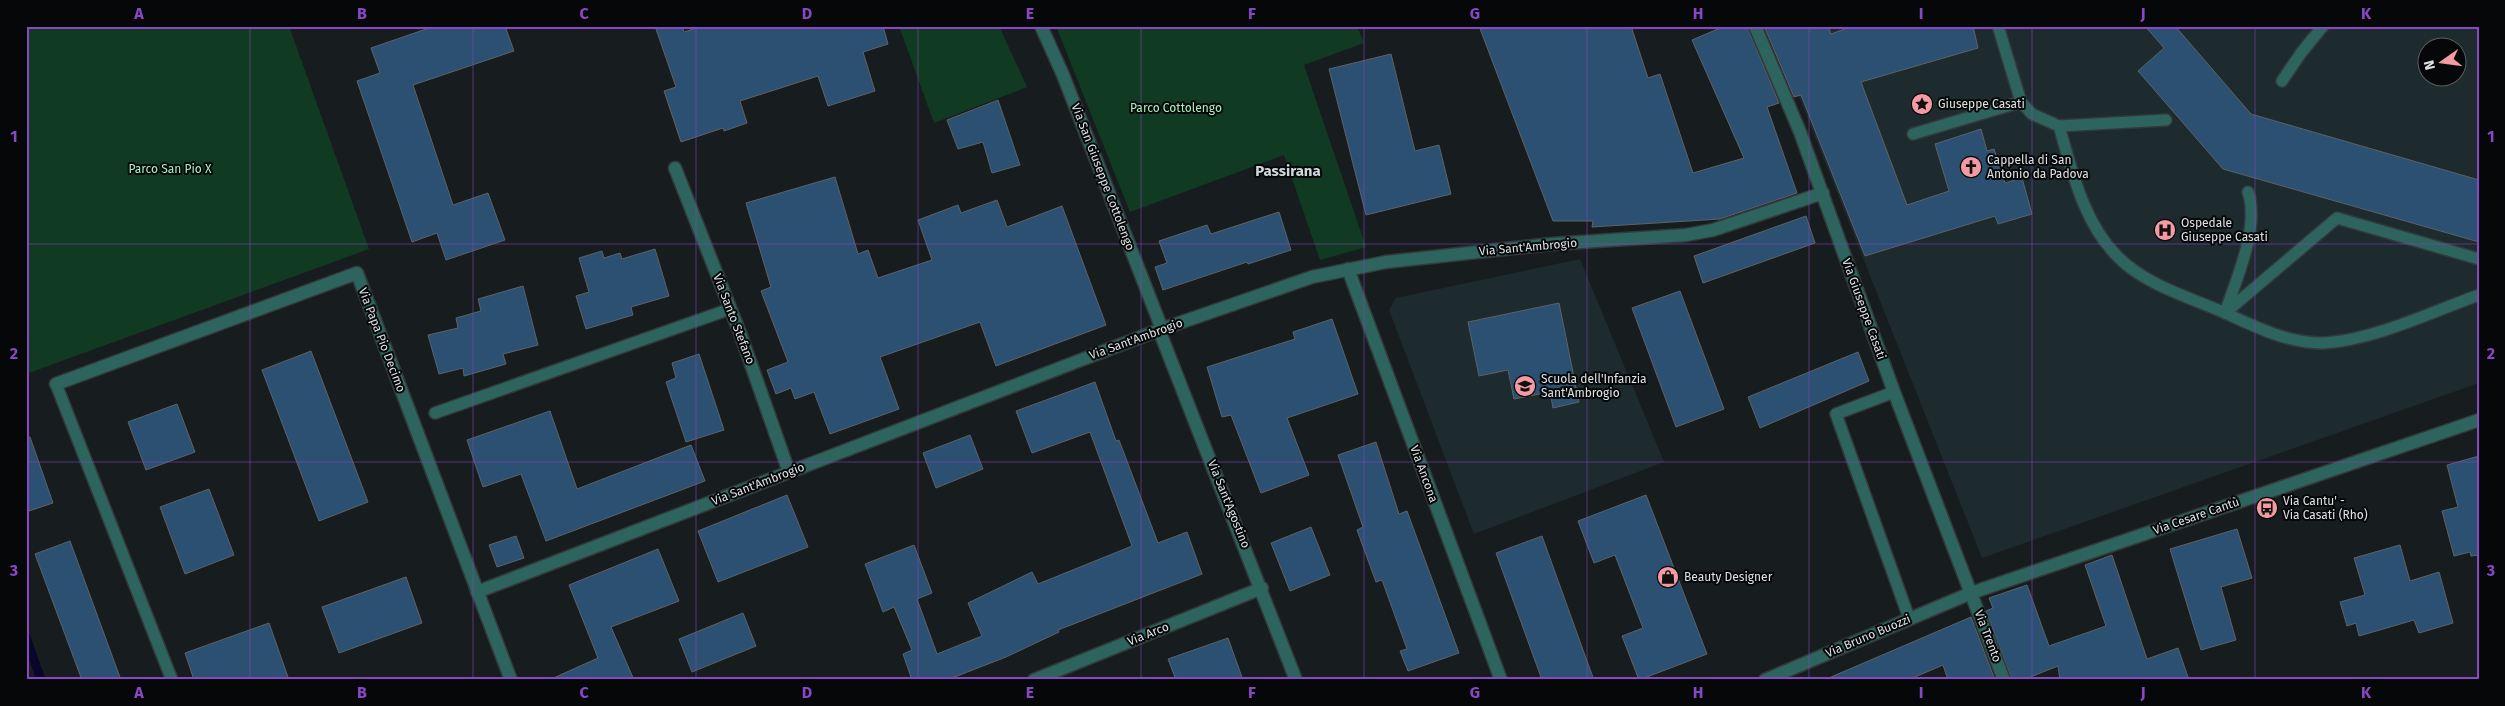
<svg xmlns="http://www.w3.org/2000/svg" width="2505" height="706" viewBox="0 0 2505 706" font-family="'Fira Sans',sans-serif">
<rect width="100%" height="100%" fill="#171d1f"/>
<g fill="#1d2a2e" fill-rule="evenodd">
<path d="M1771 26H2479V383L1982 558ZM2428 48H2458V78H2428Z"/>
<path d="M1580 259 1664 462 1474 534 1389 310 1396 298Z"/>
</g>
<g fill="#113a22">
<path d="M26 26H289L369 249 26 374Z"/>
<path d="M899 26H999L1027 87 934 123Z"/>
<path d="M1056 26H1357L1364 43 1304 65 1366 247 1320 260 1284 155 1130 212Z"/>
</g>
<g fill="none" stroke-linecap="round" stroke-linejoin="round">
<path stroke="#0a062a" stroke-width="9" d="M26 637 41 680"/>
</g>
<g fill="#2c5072" stroke="#5d6267">
<path d="M435 26H505L514 51 413 85 453 205 488 193 505 240 446 260 437 233 412 242 357 81 380 73 371 48Z"/>
<path d="M655 26H682L684 32 702 26H883L888 44 863 52 875 91 828 106 818 76 740 101 747 123 724 131 723 128 681 142 664 91 676 87Z"/>
<path d="M1479 26H1631L1648 78 1660 74 1693 173 1744 158 1692 40 1725 26H1747L1779 103 1767 107 1797 193 1720 219 1592 227 1593 221H1553Z"/>
<path d="M1764 26H1828L1831 34 1853 26H1973L1978 48 1861 82 1907 205 1949 191 1935 144 1981 129 1987 151 1994 149 2005 183 2022 178 2032 214 1998 224 1995 216 1865 256 1801 95 1794 97Z"/>
<path d="M2145 26H2175L2251 114 2479 180V242L2223 169 2138 71 2164 48Z"/>
<path d="M1391 54 1415 151 1439 145 1451 194 1366 215 1329 69Z"/>
<path d="M998 100 1020 165 992 173 983 142 958 149 947 120Z"/>
<path d="M835 177 858 254 868 250 878 278 932 260 918 220 958 205 961 213 997 200 1007 227 1062 206 1106 325 996 366 980 322 880 357 899 409 830 434 814 392 795 399 791 388 776 394 767 370 788 362 761 291 771 287 746 203Z"/>
<path d="M1279 212 1291 250 1248 264 1247 262 1163 290 1155 267 1167 263 1159 241 1207 225 1211 234Z"/>
<path d="M1806 216 1815 243 1703 283 1694 256Z"/>
<path d="M655 249 669 296 631 307 633 315 586 329 576 296 589 292 579 258 602 251 604 258 620 253 622 259Z"/>
<path d="M523 286 538 345 503 354 506 364 464 376 463 368 439 374 428 335 458 328 456 318 481 311 478 299Z"/>
<path d="M1680 291 1724 409 1676 427 1632 308Z"/>
<path d="M1559 303 1579 402 1553 408 1550 392 1514 399 1508 370 1479 376 1468 322Z"/>
<path d="M1332 319 1358 394 1287 418 1309 475 1261 493 1231 415 1222 417 1207 367 1295 339 1293 332Z"/>
<path d="M311 351 368 502 319 521 262 370Z"/>
<path d="M1858 352 1869 381 1760 428 1748 397Z"/>
<path d="M699 354 724 430 686 442 666 382 676 378 672 363Z"/>
<path d="M1095 382 1116 441 1119 440 1158 543 1187 532 1202 574 1058 630 1059 632 1006 657 947 680H912L903 654 912 650 894 607 883 612 865 564 914 545 932 593 917 599 937 654 982 636 968 603 1032 572 1038 584 1132 546 1090 432 1032 453 1016 411Z"/>
<path d="M177 404 195 452 146 470 128 422Z"/>
<path d="M550 411 577 489 691 445 705 481 546 541 521 474 483 487 467 440Z"/>
<path d="M970 435 983 469 936 488 923 453Z"/>
<path d="M26 437H30L53 503 26 512Z"/>
<path d="M1376 442 1399 514 1407 511 1459 653 1408 671 1400 651 1407 649 1382 580 1376 582 1357 530 1363 527 1338 455Z"/>
<path d="M2479 456V555L2471 556 2470 552 2454 556 2442 511 2458 507 2447 465Z"/>
<path d="M209 489 234 555 185 574 160 507Z"/>
<path d="M787 495 808 547 718 582 698 531Z"/>
<path d="M1646 495 1707 654 1639 680 1622 636 1643 628 1615 555 1594 563 1578 521Z"/>
<path d="M1311 527 1330 575 1290 591 1271 543Z"/>
<path d="M2237 529 2252 578 2221 587 2236 640 2201 650 2170 549Z"/>
<path d="M516 536 524 558 497 567 489 545Z"/>
<path d="M1542 536 1587 661 1594 680H1542L1496 553Z"/>
<path d="M70 541 121 680H82L35 554Z"/>
<path d="M2400 545 2410 581 2439 572 2453 623 2419 633 2414 620 2359 636 2356 623 2347 626 2340 602 2365 595 2354 558Z"/>
<path d="M658 549 679 601 611 627 634 680H549L598 658 569 585Z"/>
<path d="M2112 555 2147 659 2178 648 2189 680H2060L2058 666 2023 680H2012L1986 611 1993 608 1989 598 2027 585 2049 646 2106 626 2085 565Z"/>
<path d="M406 577 422 623 339 653 322 607Z"/>
<path d="M743 613 756 646 692 672 679 639Z"/>
<path d="M1971 617 1995 680H1948L1943 665 1908 680H1824Z"/>
<path d="M269 623 289 680H194L185 653Z"/>
<path d="M1228 638 1243 680H1176L1168 659Z"/>
</g>
<g fill="none" stroke-linecap="round" stroke-linejoin="round">
<g stroke="#33393b" stroke-width="14">
<g id="lane">
<path d="M1998 26 2021 102 2032 114 2059 126C2072 170 2083 222 2117 256 2144 284 2188 297 2223 312 2254 326 2289 344 2324 343 2374 340 2431 312 2479 295"/>
<path d="M2282 81 2301 53 2323 26"/>
<path d="M2059 126 2166 120"/>
<path d="M1913 134 2021 102"/>
<path d="M2225 313 2337 218 2479 259"/>
<path d="M2225 313C2236 280 2260 227 2248 192"/>
<path d="M56 384 172 680"/>
<path d="M1894 392 1836 414 1909 618"/>
<path d="M435 413 730 309"/>
</g>
</g>
<g stroke="#33393b" stroke-width="15">
<g id="street">
<path d="M1041 26 1063 75 1162 329"/>
<path d="M1755 26 1800 132 1894 392 2004 680"/>
<path d="M675 168 740 333 789 472"/>
<path d="M1348 269 1501 680"/>
<path d="M1159 330 1296 680"/>
<path d="M56 384 357 273 511 680"/>
<path d="M477 592 1159 330 1312 277 1386 262 1552 244 1686 235 1713 230 1823 193"/>
<path d="M1034 680 1262 588"/>
<path d="M1765 680 1971 593 2479 420"/>
</g>
</g>
<use href="#lane" stroke="#2d645d" stroke-width="11"/>
<use href="#street" stroke="#2d645d" stroke-width="12"/>
</g>
<path fill="none" stroke="#8a47c5" stroke-width="1" stroke-opacity="0.55" d="M250 26V680M473 26V680M696 26V680M918 26V680M1141 26V680M1364 26V680M1587 26V680M1809 26V680M2032 26V680M2255 26V680M26 244H2479M26 462H2479"/>
<defs>
<g id="sight-disc" transform="scale(1.125)"><circle r="9.5" fill="#f49aa2" stroke="#050708"/><path d="M0-6L1.8-2.2L6-1.7L2.9 1.2L3.7 5.4L0 3.3L-3.7 5.4L-2.9 1.2L-6-1.7L-1.8-2.2Z" fill="#111"/></g>
<g id="church-disc" transform="scale(1.125)"><circle r="9.5" fill="#f49aa2" stroke="#050708"/><path d="M-1.2-6h2.4v3.5h3.3v2.4h-3.3V6h-2.4V-.1h-3.3v-2.4h3.3Z" fill="#111"/></g>
<g id="hospital-disc" transform="scale(1.125)"><circle r="9.5" fill="#f49aa2" stroke="#050708"/><path d="M-5-5h3v3.5h4V-5h3V5h-3V1.5h-4V5h-3Z" fill="#111"/></g>
<g id="school-disc" transform="scale(1.125)"><circle r="9.5" fill="#f49aa2" stroke="#050708"/><path d="M0-5L7-2L0 1L-7-2ZM-4 1L0 2.5L4 1V4Q0 6-4 4Z" fill="#111"/></g>
<g id="bus-disc" transform="scale(1.125)"><circle r="9.5" fill="#f49aa2" stroke="#050708"/><path d="M-5-6H5V4H4V6H2V4H-2V6H-4V4H-5ZM-3.5-4V0h7V-4ZM-3.5 1.2v1.5H-2V1.2ZM2 1.2v1.5H3.5V1.2Z" fill="#111"/></g>
<g id="shop-disc" transform="scale(1.125)"><circle r="9.5" fill="#f49aa2" stroke="#050708"/><path d="M-5-2.5h2.3a2.7 3.5 0 0 1 5.4 0H5L5.5 6h-11ZM-1.5-2.5h3a1.5 2.3 0 0 0-3 0Z" fill="#111"/></g>
</defs>
<g fill-rule="evenodd">
<use href="#sight-disc" x="1922" y="104"/>
<use href="#church-disc" x="1971" y="167"/>
<use href="#hospital-disc" x="2165" y="230"/>
<use href="#school-disc" x="1525" y="386"/>
<use href="#bus-disc" x="2267" y="508"/>
<use href="#shop-disc" x="1668" y="577"/>
</g>
<g text-anchor="middle" dominant-baseline="central" stroke-width="4" stroke-linejoin="round" paint-order="stroke">
<g font-size="12" fill="#dee2e4" stroke="#050708" text-anchor="start">
<text x="1938" y="104">Giuseppe Casati</text>
<text x="1987" y="160">Cappella di San<tspan x="1987" dy="14">Antonio da Padova</tspan></text>
<text x="2181" y="223">Ospedale<tspan x="2181" dy="14">Giuseppe Casati</tspan></text>
<text x="1541" y="379">Scuola dell'Infanzia<tspan x="1541" dy="14">Sant'Ambrogio</tspan></text>
<text x="2283" y="501">Via Cantu' -<tspan x="2283" dy="14">Via Casati (Rho)</tspan></text>
<text x="1684" y="577">Beauty Designer</text>
</g>
<g font-size="12" fill="#a7f0be" stroke="#050708">
<text x="1176" y="108">Parco Cottolengo</text>
<text x="170" y="169">Parco San Pio X</text>
</g>
<g font-size="12" fill="#dee2e4" stroke="#050708">
<text transform="translate(1103 177) rotate(69)">Via San Giuseppe Cottolengo</text>
<text transform="translate(1528 247) rotate(-5)">Via Sant'Ambrogio</text>
<text transform="translate(1864 309) rotate(70)">Via Giuseppe Casati</text>
<text transform="translate(734 319) rotate(69)">Via Santo Stefano</text>
<text transform="translate(1136 339) rotate(-20)">Via Sant'Ambrogio</text>
<text transform="translate(382 340) rotate(69)">Via Papa Pio Decimo</text>
<text transform="translate(1424 474) rotate(70)">Via Ancona</text>
<text transform="translate(758 484) rotate(-21)">Via Sant'Ambrogio</text>
<text transform="translate(1229 504) rotate(68)">Via Sant'Agostino</text>
<text transform="translate(2196 516) rotate(-19)">Via Cesare Cantù</text>
<text transform="translate(1148 634) rotate(-22)">Via Arco</text>
<text transform="translate(1868 636) rotate(-23)">Via Bruno Buozzi</text>
<text transform="translate(1988 636) rotate(69)">Via Trento</text>
</g>
<g font-size="15" font-weight="bold" fill="#d1d9dc" stroke="#050708">
<text x="1288" y="171">Passirana</text>
</g>
</g>
<rect width="2505" height="706" fill="none" stroke="#050708" stroke-width="55"/>
<g transform="translate(2442 62) rotate(256)"><circle r="24" fill="#050708" stroke="#5c5f60"/>
<path d="M0-4L9 19L0 12L-9 19Z" fill="#f49aa2"/>
<text y="-8" font-size="14" font-weight="bold" text-anchor="middle" fill="#dee2e4">N</text>
</g>
<rect x="28" y="28" width="2450" height="650" fill="none" stroke="#8a47c5" stroke-width="2"/>
<g font-size="16" text-anchor="middle" font-weight="bold" fill="#8a47c5">
<text x="139" y="19">A</text>
<text x="362" y="19">B</text>
<text x="584" y="19">C</text>
<text x="807" y="19">D</text>
<text x="1030" y="19">E</text>
<text x="1252" y="19">F</text>
<text x="1475" y="19">G</text>
<text x="1698" y="19">H</text>
<text x="1921" y="19">I</text>
<text x="2143" y="19">J</text>
<text x="2366" y="19">K</text>
<text x="14" y="142">1</text>
<text x="2491" y="142">1</text>
<text x="14" y="359">2</text>
<text x="2491" y="359">2</text>
<text x="14" y="576">3</text>
<text x="2491" y="576">3</text>
<text x="139" y="698">A</text>
<text x="362" y="698">B</text>
<text x="584" y="698">C</text>
<text x="807" y="698">D</text>
<text x="1030" y="698">E</text>
<text x="1252" y="698">F</text>
<text x="1475" y="698">G</text>
<text x="1698" y="698">H</text>
<text x="1921" y="698">I</text>
<text x="2143" y="698">J</text>
<text x="2366" y="698">K</text>
</g>
</svg>
